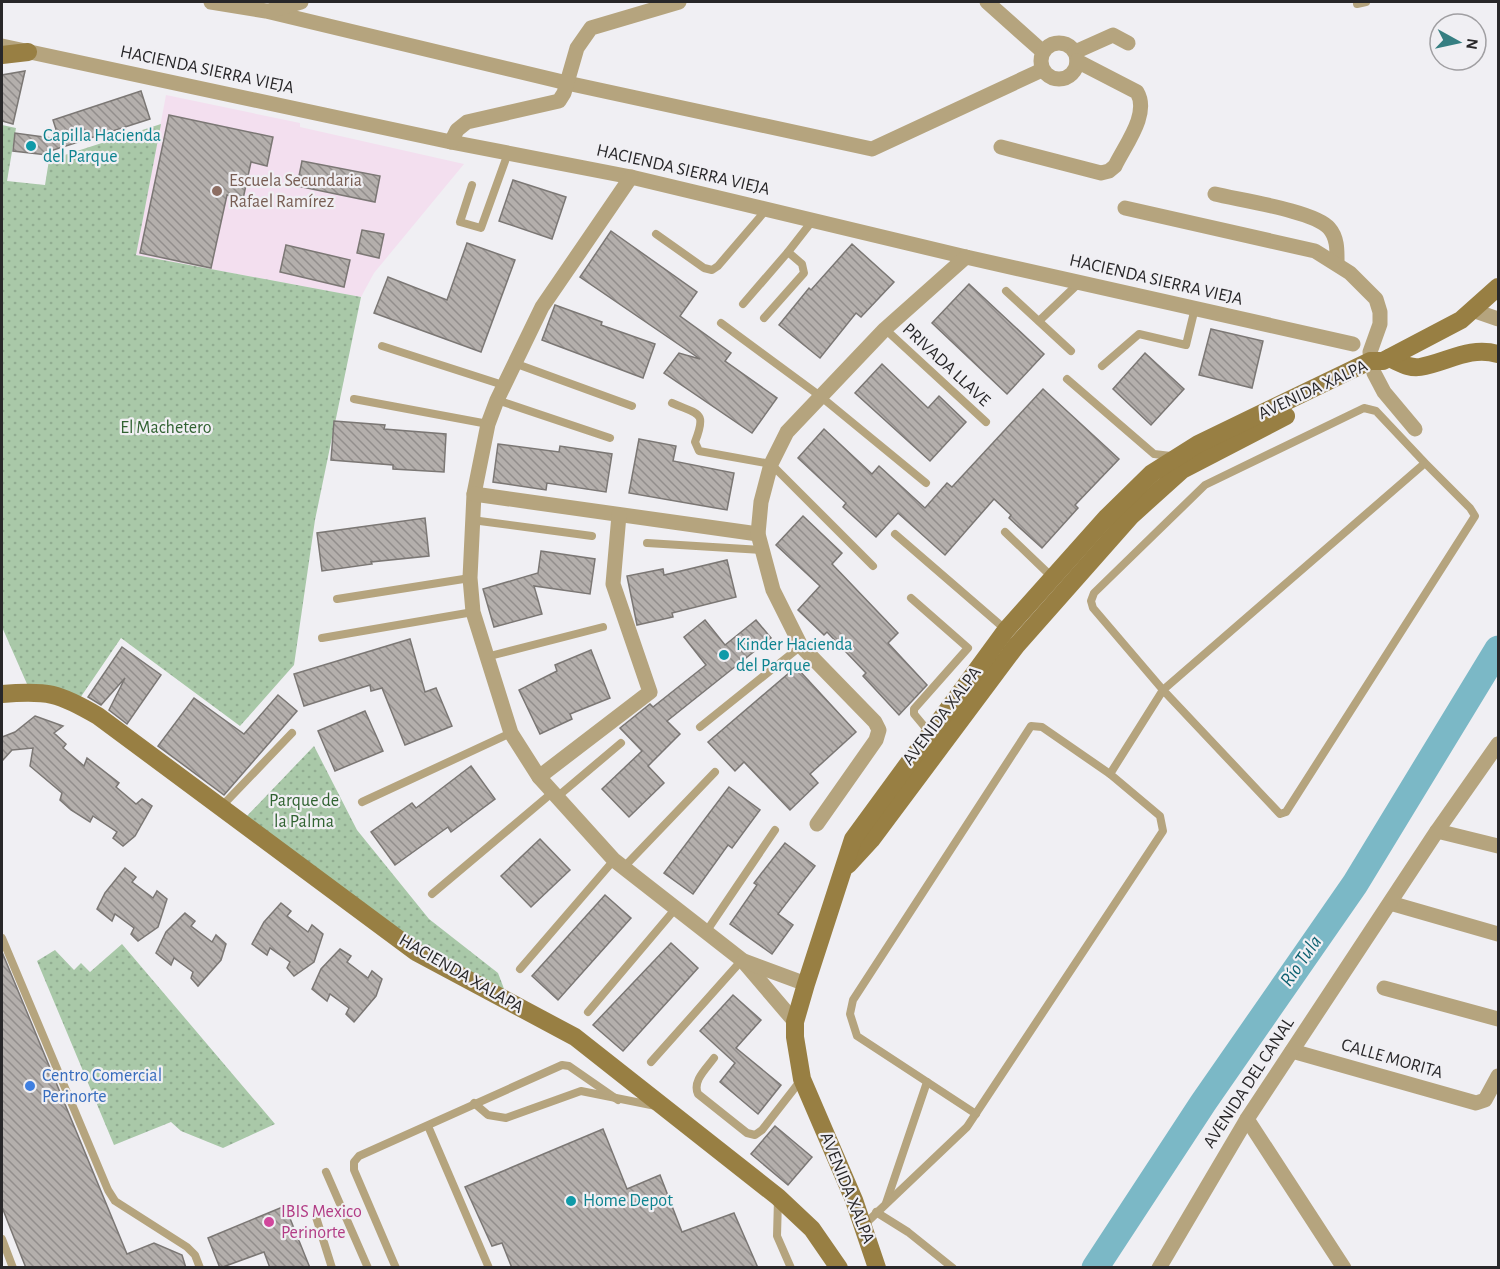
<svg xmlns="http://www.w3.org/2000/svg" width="1500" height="1269" viewBox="0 0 1500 1269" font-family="'Alegreya Sans',sans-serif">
<defs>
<pattern id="green-dots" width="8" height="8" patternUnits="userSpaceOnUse" patternTransform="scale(1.5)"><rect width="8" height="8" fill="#a9c8a8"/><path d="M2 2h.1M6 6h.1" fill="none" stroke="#91ac91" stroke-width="1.8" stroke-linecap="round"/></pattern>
<pattern id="building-back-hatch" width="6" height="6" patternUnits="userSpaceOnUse" patternTransform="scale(1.5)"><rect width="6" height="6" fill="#b4afac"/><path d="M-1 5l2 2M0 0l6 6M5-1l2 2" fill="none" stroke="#928e8c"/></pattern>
</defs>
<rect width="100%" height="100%" fill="#f0eff3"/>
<path fill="#f3dfef" d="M166 95 300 123V127L464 164 374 273 361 297 136 255Z"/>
<g fill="url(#green-dots)">
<path d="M161 124 136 255 361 297 315 520 294 665 240 726 121 638 78 701 27 684 2 627V125L16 128 7 181 45 185 49 160Z"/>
<path d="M314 746 357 830 429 919 498 973 506 994 411 939 246 817Z"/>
<path d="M122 944 275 1124 223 1148 181 1131 171 1122 114 1145 37 961 55 950 74 970 81 963 90 972Z"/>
</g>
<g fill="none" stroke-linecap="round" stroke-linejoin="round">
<path stroke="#7bb8c6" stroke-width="27" d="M1095 1268 1203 1103 1355 884 1498 649"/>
</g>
<g fill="url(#building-back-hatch)" stroke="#7b7774" stroke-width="1.5">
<path d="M25 71 13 124 2 121V75Z"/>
<path d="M141 91 150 119 47 152V155L13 151 15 133 59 139 53 120Z"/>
<path d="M169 115 273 137 267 166 251 162 243 199 227 195 211 268 140 253Z"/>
<path d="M302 161 380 176 375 202 297 186Z"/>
<path d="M513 180 566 197 552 239 499 221Z"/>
<path d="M362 230 384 234 379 258 357 253Z"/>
<path d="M611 231 697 292 680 316 731 353 725 361 777 398 752 433 664 373 679 353 700 359 580 277Z"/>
<path d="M467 243 515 260 481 352 374 313 388 277 447 300Z"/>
<path d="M852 244 894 282 861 317 856 313 820 358 779 325 809 288 811 290Z"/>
<path d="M286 245 350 260 344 287 280 272Z"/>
<path d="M969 284 1044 354 1007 394 932 323Z"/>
<path d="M555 305 602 322 601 325 655 344 643 378 542 340Z"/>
<path d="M1211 329 1263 341 1252 388 1199 375Z"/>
<path d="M1145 353 1184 389 1151 425 1113 389Z"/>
<path d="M882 364 928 408 939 396 966 422 930 461 855 393Z"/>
<path d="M1043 389 1119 459 1075 505 1078 508 1042 548 1009 518 1011 515 994 499 945 555 898 513 876 537 843 507 846 503 798 458 824 429 872 474 879 466 925 508 947 483 952 487Z"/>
<path d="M334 421 385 425 384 429 446 434 444 472 393 469V465L331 460Z"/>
<path d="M639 439 676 446 673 461 734 473 727 510 629 493Z"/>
<path d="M498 444 559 452 560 446 612 454 606 492 547 483 546 490 493 482Z"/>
<path d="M803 516 842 553 832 564 898 633 888 643 927 685 899 715 863 676 866 673 827 632 824 635 798 610 820 586 776 545Z"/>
<path d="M425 518 429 556 371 562 372 564 322 571 317 533Z"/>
<path d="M541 551 595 559 590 594 534 586 542 614 494 627 483 589 538 573Z"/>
<path d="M727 560 736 597 672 613 673 617 637 625 627 576 663 569 664 575Z"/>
<path d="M705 620 725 645 756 620 771 638 667 721 680 734 648 766 664 783 629 817 602 789 642 751 620 728 650 704 653 707 706 665 684 637Z"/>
<path d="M410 639 425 692 436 688 452 726 405 745 382 688 371 691 370 685 304 706 294 674Z"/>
<path d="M122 647 161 675 127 724 109 710 125 678 101 705 88 697Z"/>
<path d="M591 650 610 698 570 714 572 719 540 734 519 690 557 671 555 665Z"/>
<path d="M796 667 856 732 810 774 818 783 790 810 744 762 735 771 708 742Z"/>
<path d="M278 695 297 711 224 795 158 746 194 698 244 734Z"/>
<path d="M365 711 383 751 335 771 318 731Z"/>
<path d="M35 716 63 726 54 733 66 744 63 748 84 766 87 758 119 783 116 787 136 804 142 799 152 806 135 836 123 846 113 838 117 832 93 816 90 822 71 810 60 800 62 793 30 766 33 748 12 750 2 761V737L15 732Z"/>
<path d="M471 766 495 799 451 832 448 827 395 865 371 832 412 803 416 808Z"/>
<path d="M729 787 760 810 732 848 728 845 693 894 664 873Z"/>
<path d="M540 839 570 870 531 907 501 876Z"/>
<path d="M785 843 815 866 778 914 793 925 772 954 730 924 757 885 754 883Z"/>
<path d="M125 868 136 877 132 882 153 898 157 891 167 899 158 927 138 941 131 934 134 928 115 914 112 921 97 909 105 893Z"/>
<path d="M605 895 631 918 558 1000 532 976Z"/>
<path d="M281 903 291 911 287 916 308 932 312 925 323 934 314 962 294 976 287 968 290 962 270 948 267 955 252 944 264 922Z"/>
<path d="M185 913 195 921 191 926 212 942 216 935 226 944 221 960 198 986 191 978 193 972 174 958 171 965 156 953 166 932Z"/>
<path d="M671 943 698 968 623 1051 593 1025Z"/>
<path d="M340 949 351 956 347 962 368 978 372 971 382 979 376 996 354 1022 346 1014 349 1008 330 994 327 1001 312 989 321 969Z"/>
<path d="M2 952 127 1254 154 1243 182 1255 186 1268H26L2 1207Z"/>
<path d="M733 995 761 1020 736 1048 781 1085 758 1114 720 1082 735 1063 700 1031Z"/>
<path d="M775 1126 812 1157 788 1185 751 1154Z"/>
<path d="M603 1129 627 1189 660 1175 682 1232 734 1213 758 1268H512L502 1243 492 1246 465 1187Z"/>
<path d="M285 1206 310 1268H270L264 1252 220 1268 208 1238Z"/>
</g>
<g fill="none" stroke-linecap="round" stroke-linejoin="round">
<g stroke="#b5a47e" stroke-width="8">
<path d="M1357 4 1366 2"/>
<path d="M472 185 460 222 481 228 508 153"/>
<path d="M656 234 704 268 712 270 718 266 766 210"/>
<path d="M788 252 813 220"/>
<path d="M1006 291 1071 351"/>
<path d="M743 304 788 252 802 264 804 273 764 318"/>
<path d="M1039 321 1079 283"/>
<path d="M721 323 820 396 926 483"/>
<path d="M885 329 986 422"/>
<path d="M382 346 503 385"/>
<path d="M514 363 632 406"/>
<path d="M1102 366 1139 334 1186 345 1195 308"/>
<path d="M1067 379 1154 454 1171 456"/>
<path d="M354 399 488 424"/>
<path d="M497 400 610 438"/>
<path d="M672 403C699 415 707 411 695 442L699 451 771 464 873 566"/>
<path d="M472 520 592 536"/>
<path d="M1005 532 1052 577"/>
<path d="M895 534 1005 629"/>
<path d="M647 543 762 550"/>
<path d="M911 598 968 648 914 709V714L929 732"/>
<path d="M337 599 470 578"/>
<path d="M322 638 473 612"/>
<path d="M486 657 603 627"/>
<path d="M700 727 801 646"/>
<path d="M557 797 621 743"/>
<path d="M362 802 511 733"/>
<path d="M221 807 292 733"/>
<path d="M624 867 715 772"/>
<path d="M432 894 553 792"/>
<path d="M706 932 775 830"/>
<path d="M2 938 108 1190 115 1201 187 1247 195 1255 200 1268"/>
<path d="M520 969 614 860"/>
<path d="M588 1012 676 908"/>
<path d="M714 1058C706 1069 692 1081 698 1094L747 1133 755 1135 762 1130 801 1080"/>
<path d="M651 1062 742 960"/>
<path d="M474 1103 488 1115 506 1118 581 1091 656 1106"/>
<path d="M976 1114 857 1036 850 1014 853 1000 1031 726 1042 727 1110 774"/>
<path d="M428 1126 489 1268"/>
<path d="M326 1172 368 1268"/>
<path d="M778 1199 777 1236 791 1268"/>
<path d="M886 1203 927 1082"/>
<path d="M876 1212 908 1232 953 1268"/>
<path d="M316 1217 332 1268"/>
<path d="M865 1224 967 1127 1163 831 1160 816 1110 774 1163 690 1425 463 1470 508 1475 516 1286 812 1280 814 1163 690 1093 608 1091 601 1094 593 1205 485 1364 408 1376 411 1425 463"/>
<path d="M2 1239 13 1268"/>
<path d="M396 1268 354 1170V1162L359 1156 562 1065 569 1066 618 1100"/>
</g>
<g stroke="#b5a47e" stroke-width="15">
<path d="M211 2 266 11 567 83 872 149 1042 70"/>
<path d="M987 2 1042 51"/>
<path d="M269 11 301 2"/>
<circle cx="1059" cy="61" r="18"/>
<path d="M2 46 451 142 631 177 966 257 1353 344"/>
<path d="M1075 52 1113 35 1128 43"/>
<path d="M451 142 457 130 467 122 559 101 564 93 577 48 591 28 679 2"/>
<path d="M1001 147 1101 173 1109 171 1115 166C1125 145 1150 114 1137 92L1077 61"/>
<path d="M631 177 542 307 497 400 488 424 474 494 470 578 473 612 511 733 539 777 614 860 742 960 795 1022"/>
<path d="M1215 194C1239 200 1315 211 1329 228 1338 238 1337 252 1337 264"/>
<path d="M1125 208 1315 251 1350 273 1376 299 1380 312V324L1370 352 1374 373 1384 392 1415 429"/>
<path d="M1472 310 1498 319"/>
<path d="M474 494 758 534"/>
<path d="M539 777 650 692 613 584 619 515"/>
<path d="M817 824 876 740 879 730 875 722 801 646 773 590 758 534 761 502 771 464 787 432 885 329 966 257"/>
<path d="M1437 831 1498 846"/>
<path d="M1390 903 1498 934"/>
<path d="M744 961 806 984"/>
<path d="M1384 988 1498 1019"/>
<path d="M1292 1051 1476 1103 1485 1100 1498 1076"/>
<path d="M1247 1119 1344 1268"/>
<path d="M1159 1268 1247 1119 1437 831 1498 744"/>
</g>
<g stroke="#987f43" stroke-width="18">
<path d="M2 55 28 52"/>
<path d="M1389 358C1399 362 1409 369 1420 367 1448 362 1469 346 1498 354"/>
<path d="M2 694C47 690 59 693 98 716L416 952 575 1037 778 1197 812 1229 839 1268"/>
<path d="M848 865 871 840 1016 646 1131 516 1182 470 1286 416"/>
<path d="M877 1268 854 1200 802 1079 795 1037V1022L806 984 853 839 1006 630 1106 518 1152 473 1198 444 1370 361H1383L1461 320 1498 287"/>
</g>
</g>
<g fill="#0f9aa8" stroke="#f0eff3" stroke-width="2">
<circle cx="31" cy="146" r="6"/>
<circle cx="724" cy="655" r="6"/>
<circle cx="571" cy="1201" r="6"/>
</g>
<circle fill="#8d6e63" stroke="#f0eff3" stroke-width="2" cx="217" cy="191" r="6"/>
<circle fill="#3f7fe0" stroke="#f0eff3" stroke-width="2" cx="30" cy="1086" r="6"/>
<circle fill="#d1479c" stroke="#f0eff3" stroke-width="2" cx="269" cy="1222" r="6"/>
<g text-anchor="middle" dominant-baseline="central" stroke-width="4.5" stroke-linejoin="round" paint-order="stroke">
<g font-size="18" fill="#282729" stroke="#f0eff3">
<text transform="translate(207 70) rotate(12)">HACIENDA SIERRA VIEJA</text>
<text transform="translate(683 170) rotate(13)">HACIENDA SIERRA VIEJA</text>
<text transform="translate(1156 280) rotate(13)">HACIENDA SIERRA VIEJA</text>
<text transform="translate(946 365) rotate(43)">PRIVADA LLAVE</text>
<text transform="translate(1313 390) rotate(-25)">AVENIDA XALPA</text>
<text transform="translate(942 716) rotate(-53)">AVENIDA XALPA</text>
<text transform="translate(461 974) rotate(30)">HACIENDA XALAPA</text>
<text transform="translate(1392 1059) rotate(16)">CALLE MORITA</text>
<text transform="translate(1249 1083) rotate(-57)">AVENIDA DEL CANAL</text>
<text transform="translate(847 1188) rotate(68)">AVENIDA XALPA</text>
</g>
<g font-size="18" fill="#0d838f" stroke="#f0eff3" text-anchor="start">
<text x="43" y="136">Capilla Hacienda<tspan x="43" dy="21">del Parque</tspan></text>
<text x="736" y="645">Kinder Hacienda<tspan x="736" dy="21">del Parque</tspan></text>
<text x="583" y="1201">Home Depot</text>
</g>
<g font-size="18" fill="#785e54" stroke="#f0eff3" text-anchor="start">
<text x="229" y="181">Escuela Secundaria<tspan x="229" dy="21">Rafael Ramírez</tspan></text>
</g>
<g font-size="18" fill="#306231" stroke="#f0eff3">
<text x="166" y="428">El Machetero</text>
<text x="304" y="801">Parque de<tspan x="304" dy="21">la Palma</tspan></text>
</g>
<g font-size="18" fill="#366cbe" stroke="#f0eff3" text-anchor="start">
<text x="42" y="1076">Centro Comercial<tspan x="42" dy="21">Perinorte</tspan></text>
</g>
<g font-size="18" fill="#b23c85" stroke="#f0eff3" text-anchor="start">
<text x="281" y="1212">IBIS Mexico<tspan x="281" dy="21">Perinorte</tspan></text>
</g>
<g font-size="20" font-style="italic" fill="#0e6271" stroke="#f0eff3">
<text transform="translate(1301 961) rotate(-55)">Río Tula</text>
</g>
</g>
<rect width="1500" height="1269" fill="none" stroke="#282729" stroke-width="6"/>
<g transform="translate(1458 42) rotate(98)"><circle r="28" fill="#f0eff3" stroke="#a09fa2" stroke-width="1.5"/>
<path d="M0-4.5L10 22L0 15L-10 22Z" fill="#367f82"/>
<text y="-9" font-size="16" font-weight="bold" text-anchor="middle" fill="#282729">N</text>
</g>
</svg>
